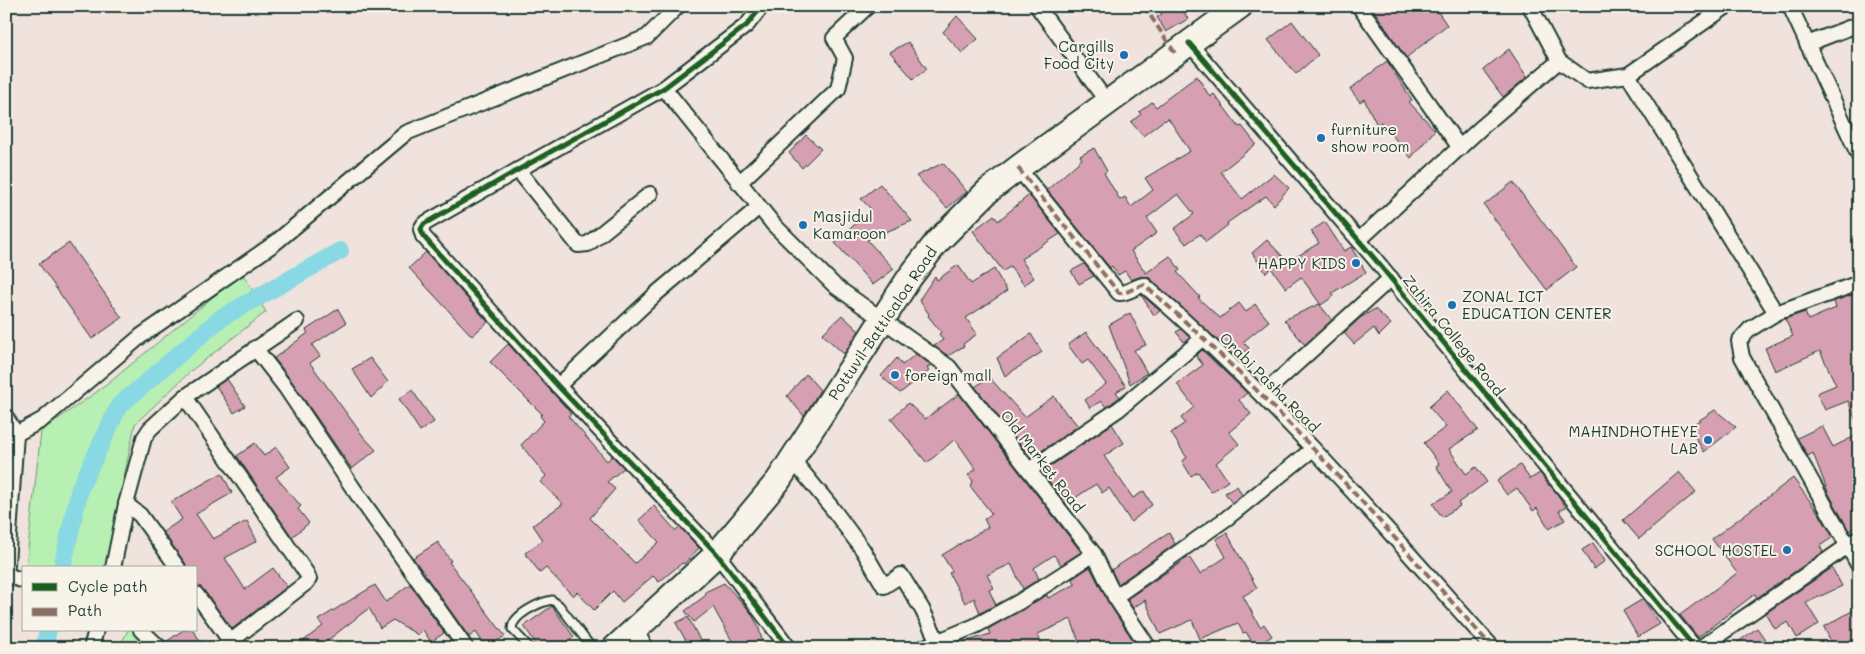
<svg xmlns="http://www.w3.org/2000/svg" width="1865" height="654" viewBox="0 0 1865 654" font-family="Mali,sans-serif">
<rect width="100%" height="100%" fill="#f0e2dd"/>
<filter id="ink" filterUnits="userSpaceOnUse"><feTurbulence type="fractalNoise" baseFrequency=".02" numOctaves="2"/><feDisplacementMap in="SourceGraphic" scale="10" xChannelSelector="R" yChannelSelector="G"/><feConvolveMatrix kernelMatrix="1 2 1 2 8 2 1 2 1" color-interpolation-filters="sRGB"/></filter>
<g filter="url(#ink)">
<g fill="#b8efb2" stroke="#6c9673">
<path d="M242 273 266 312 192 370 135 424 105 568 26 567 41 431 105 386Z"/>
<path d="M128 630H134L147 648H119Z"/>
</g>
<g fill="none" stroke-linecap="round" stroke-linejoin="round">
<g stroke="#89d9e4" stroke-width="18">
<path d="M62 568 80 488 119 406 221 318 340 251"/>
<path d="M44 648 48 630"/>
</g>
</g>
<g fill="#d69fb2" stroke="#1f3d34">
<path d="M1156 6H1180L1188 19 1166 32 1157 17 1162 14Z"/>
<path d="M1371 6H1434L1447 25 1406 58Z"/>
<path d="M957 16 978 39 962 53 943 32Z"/>
<path d="M1292 21 1318 55 1296 74 1268 40Z"/>
<path d="M908 42 927 69 913 79 890 52Z"/>
<path d="M1509 49 1527 77 1503 97 1483 70Z"/>
<path d="M1387 61 1412 100 1409 102 1435 130 1411 158 1381 122 1377 125 1364 99 1360 102 1350 89Z"/>
<path d="M1197 76 1210 97 1214 94 1239 127 1242 126 1256 144 1221 172 1242 199 1274 174 1289 188 1274 205 1266 196 1227 223 1228 225 1206 242 1200 234 1186 244 1174 229 1194 214 1178 194 1147 218 1157 233 1131 251 1146 273 1170 256 1180 270 1177 272 1200 297 1198 298 1220 318 1239 303 1246 312 1255 304 1269 321 1243 342 1249 348 1237 359 1150 278 1142 276 1131 280 1125 271 1118 275 1112 266 1110 268 1047 190 1082 159 1080 156 1094 148 1107 171 1104 173 1120 200 1125 197 1131 207 1153 190 1145 178 1190 151 1168 118 1165 121 1164 120 1143 136 1131 122 1141 114 1139 112 1152 102 1156 107Z"/>
<path d="M806 135 821 149 802 168 789 153Z"/>
<path d="M943 163 967 192 947 208 916 176Z"/>
<path d="M1513 182 1576 267 1547 290 1484 205Z"/>
<path d="M880 184 912 221 867 240 894 269 873 285 835 243 871 209 861 199Z"/>
<path d="M1029 195 1060 234 1021 259 1034 278 1024 285 1010 267 1003 271 973 231 994 215 998 221Z"/>
<path d="M1325 222 1344 251 1351 247 1366 272 1332 293 1334 296 1321 305 1301 277 1286 288 1271 268 1266 273 1252 253 1267 240 1288 262 1319 243 1311 231Z"/>
<path d="M69 243 122 318 92 339 39 264Z"/>
<path d="M426 252 488 322 472 336 409 268Z"/>
<path d="M1084 264 1094 276 1079 284 1071 271Z"/>
<path d="M958 265 971 284 994 269 1007 291 966 318 977 334 963 344 964 346 948 356 934 346 943 340 939 334 941 332 928 316 929 314 919 300 935 276 937 280Z"/>
<path d="M1859 293V426H1858L1848 401 1825 410 1817 393 1836 385 1820 351 1775 371 1765 348 1793 336 1785 319 1805 312 1808 320 1836 308 1834 301Z"/>
<path d="M1141 295H1142L1160 311 1154 315Z"/>
<path d="M1319 304 1332 320 1305 345 1284 320Z"/>
<path d="M338 309 346 323 312 345 320 356 310 363 363 436 376 450 352 469 293 383 274 358 308 333 306 330Z"/>
<path d="M1375 309 1391 324 1379 336 1374 328 1354 344 1344 333 1360 318Z"/>
<path d="M1130 313 1146 345 1134 350 1147 373 1130 384 1109 325Z"/>
<path d="M842 315 859 331 844 354 822 334Z"/>
<path d="M1181 329 1190 338 1184 342 1176 332Z"/>
<path d="M1086 332 1126 386 1116 392 1120 397 1106 407 1101 401 1090 408 1085 400 1106 384 1088 360 1082 364 1068 345Z"/>
<path d="M1031 334 1042 352 1005 376 997 358Z"/>
<path d="M508 344 564 405 571 414 568 416 607 461 612 456 624 468 607 482 615 489 590 518 635 563 659 542 639 520 654 506 676 531 680 527 699 548 684 564 682 563 659 582 653 576 622 602 613 591 594 610 577 592 573 596 546 568 540 573 525 553 543 540 533 525 563 504 540 482 546 476 521 445 544 421 540 416 542 414 490 362Z"/>
<path d="M1202 350 1247 393 1239 400 1251 414 1229 432 1239 444 1216 463 1228 481 1211 492 1198 472 1191 476 1182 461 1187 458 1171 433 1185 423 1181 418 1194 407 1177 384 1203 365 1196 356Z"/>
<path d="M916 354 931 365 927 368 929 371 900 393 881 376 897 358 902 365Z"/>
<path d="M370 358 388 382 371 398 352 369Z"/>
<path d="M806 374 820 390 804 416 787 396Z"/>
<path d="M989 377 1025 417 1054 396 1068 416 1069 415 1078 426 1031 458 975 387Z"/>
<path d="M227 379 245 406 234 413 216 386Z"/>
<path d="M412 390 434 422 420 431 399 399Z"/>
<path d="M1448 390 1478 430 1449 449 1466 474 1476 467 1487 482 1458 503 1460 506 1442 517 1433 504 1452 492 1436 466 1439 464 1424 443 1446 427 1429 407Z"/>
<path d="M959 394 1081 552 1061 565 1054 555 1034 568 1039 579 1023 589 1011 564 987 575 994 588 989 590 996 605 980 613 974 598 965 603 949 573 952 571 942 555 988 527 984 519 992 514 970 486 973 481 968 475 976 469 955 439 927 463 891 419 908 403 925 419Z"/>
<path d="M1715 410 1736 427 1704 452 1689 427Z"/>
<path d="M1112 424 1124 443 1104 456 1133 498 1144 491 1152 505 1131 522 1109 488 1102 493 1096 484 1066 504 1042 472Z"/>
<path d="M1822 426 1833 447 1859 434V525L1849 531 1828 492 1813 453 1808 456 1797 438Z"/>
<path d="M255 443 264 456 276 447 290 467 276 477 301 506 298 509 309 523 292 537 237 456Z"/>
<path d="M1520 465 1530 479 1540 473 1549 486 1550 485 1555 491 1566 507 1559 511 1565 520 1549 529 1537 508 1533 511 1517 488 1507 495 1497 481Z"/>
<path d="M1679 472 1696 492 1639 539 1623 520Z"/>
<path d="M222 473 232 493 196 514 213 539 247 521 257 541 225 558 245 589 273 568 287 587 232 629 203 589 196 585V568H187L185 563 163 532 182 519 171 502Z"/>
<path d="M1793 478 1820 515 1833 537 1820 546 1823 552 1757 598 1755 594 1698 637 1680 615 1737 573 1712 539Z"/>
<path d="M1237 486 1242 495 1232 503 1225 493Z"/>
<path d="M1169 533 1175 544 1118 584 1111 570Z"/>
<path d="M1227 533 1257 588 1243 596 1260 627 1264 624 1272 636 1255 647 1246 632 1243 633 1238 623 1200 639 1192 620 1160 634 1145 600 1133 608 1127 599 1189 557 1200 574 1226 557 1216 539Z"/>
<path d="M438 542 451 561 449 562 505 636 486 648 476 632 469 637 413 558Z"/>
<path d="M1593 543 1605 561 1594 569 1582 550Z"/>
<path d="M1090 567 1108 602 1138 648H1081L1071 619 1038 634 1043 648H955V645L990 634 988 629 1047 595 1048 598 1076 584 1072 579Z"/>
<path d="M1832 568 1842 586 1806 603 1819 624 1797 638 1788 622 1775 629 1766 613Z"/>
<path d="M724 583 749 610 758 625 764 648H736L713 607 694 622 685 611 706 595 705 592Z"/>
<path d="M410 584 444 633 431 642 423 630 418 635 393 620 380 628 369 608 318 648H294L323 626 318 620 375 585 386 602Z"/>
<path d="M1643 599 1660 624 1638 637 1623 611Z"/>
<path d="M552 606 574 637 560 648H539L524 626Z"/>
<path d="M1859 607V648H1834L1824 627Z"/>
<path d="M688 617 704 648H690L676 623Z"/>
<path d="M1757 628 1771 648H1730Z"/>
<path d="M183 630H193L205 648H169L166 642Z"/>
</g>
<g fill="none" stroke-linecap="round" stroke-linejoin="round">
<g stroke="#1f3d34" stroke-width="11">
<path id="service" d="M530 648 512 629C512 615 540 602 552 600L559 605 592 648"/>
</g>
<g stroke="#1f3d34" stroke-width="18">
<g id="minor">
<path d="M762 6 747 25 664 88 518 170 424 224 421 229 423 236 558 386 717 554 789 648"/>
<path d="M1037 6 1107 102"/>
<path d="M1359 6 1460 148"/>
<path d="M1530 6 1559 61 1587 81 1628 75 1727 6"/>
<path d="M1790 6 1859 156"/>
<path d="M1189 43 1374 258 1695 648"/>
<path d="M1807 44 1859 24"/>
<path d="M1628 75 1776 313"/>
<path d="M664 88 774 225 835 286 949 367 1094 554 1115 597 1149 648"/>
<path d="M1018 168 1119 293C1128 294 1135 286 1144 285 1272 395 1381 523 1493 648"/>
<path d="M518 170 578 245 588 244 650 194"/>
<path d="M739 183 838 89 845 58 834 38 868 6"/>
<path d="M1359 240 1483 126 1559 61"/>
<path d="M1859 283 1776 313 1750 329 1739 341 1742 357 1859 566"/>
<path d="M255 348 286 388 353 488 466 648"/>
<path d="M558 386 657 293 759 207"/>
<path d="M1262 395 1391 278"/>
<path d="M185 397 307 574 309 579 306 583 222 648"/>
<path d="M6 417 16 434 42 420 141 336 275 243 406 133 647 37 678 6"/>
<path d="M792 459 832 508 863 550 884 586 901 575 922 609 941 648"/>
<path d="M1029 470 1119 409 1203 338"/>
<path d="M126 504 140 515 178 568"/>
<path d="M113 568 126 504 144 438 150 429 185 397 297 321"/>
<path d="M7 575 24 581"/>
<path d="M6 578 16 434"/>
<path d="M196 594 231 642"/>
<path d="M1115 597 1227 518 1313 449"/>
<path d="M636 629 645 648"/>
<path d="M141 630 160 648"/>
<path d="M91 648 96 630"/>
<path d="M922 648 975 626 1019 602 1094 554"/>
<path d="M1700 648 1859 538"/>
</g>
</g>
<g stroke="#1f3d34" stroke-width="28">
<path id="trunk" d="M615 648 717 554 778 481 910 277 937 242 988 191 1018 168 1240 6"/>
</g>
<use href="#service" stroke="#f7f3e8" stroke-width="7"/>
<use href="#minor" stroke="#f7f3e8" stroke-width="14"/>
<use href="#trunk" stroke="#f7f3e8" stroke-width="24"/>
<g stroke="#8d6e63" stroke-width="4" stroke-dasharray="8 4" stroke-linecap="butt">
<path d="M1144 6 1175 53"/>
<path d="M1018 168 1119 293C1128 294 1135 286 1144 285 1272 395 1381 523 1493 648"/>
</g>
<g stroke="#f7f3e8" stroke-width="8">
<g id="cycleway">
<path d="M762 6 747 25 664 88 518 170 424 224 421 229 423 236 558 386 717 554 789 648"/>
<path d="M1189 43 1374 258 1695 648"/>
</g>
</g>
<use href="#cycleway" stroke="#1b5e20" stroke-width="5"/>
</g>
</g>
<g fill="#1f6fb2" stroke="#f7f3e8" stroke-width="2">
<circle cx="1124" cy="55" r="5"/>
<circle cx="1321" cy="138" r="5"/>
<circle cx="803" cy="225" r="5"/>
<circle cx="1356" cy="263" r="5"/>
<circle cx="1452" cy="305" r="5"/>
<circle cx="895" cy="375" r="5"/>
<circle cx="1708" cy="440" r="5"/>
<circle cx="1787" cy="550" r="5"/>
</g>
<g text-anchor="middle" dominant-baseline="central" stroke-width="4" stroke-linejoin="round" paint-order="stroke">
<g font-size="15" fill="#1f3d34" stroke="#f7f3e8" text-anchor="end">
<text x="1114" y="46">Cargills<tspan x="1114" dy="17">Food City</tspan></text>
<text x="1331" y="129" text-anchor="start">furniture<tspan x="1331" dy="17">show room</tspan></text>
<text x="813" y="216" text-anchor="start">Masjidul<tspan x="813" dy="17">Kamaroon</tspan></text>
<text x="1346" y="263">HAPPY KIDS</text>
<text x="1462" y="296" text-anchor="start">ZONAL ICT<tspan x="1462" dy="17">EDUCATION CENTER</tspan></text>
<text x="905" y="375" text-anchor="start">foreign mall</text>
<text x="1698" y="431">MAHINDHOTHEYE<tspan x="1698" dy="17">LAB</tspan></text>
<text x="1777" y="550">SCHOOL HOSTEL</text>
</g>
<g font-size="15" fill="#1f3d34" stroke="#f7f3e8">
<text transform="translate(882 323) rotate(-56)">Pottuvil-Batticaloa Road</text>
<text transform="translate(1454 335) rotate(51)">Zahira College Road</text>
<text transform="translate(1270 382) rotate(45)">Orabi Pasha Road</text>
<text transform="translate(1043 461) rotate(52)">Old Market Road</text>
</g>
</g>
<rect width="1865" height="654" fill="none" stroke="#f7f3e8" stroke-width="25"/>
<rect x="12" y="12" width="1840" height="629" fill="none" stroke="#1f3d34" stroke-width="2" filter="url(#ink)"/>
<rect x="22" y="566" width="175" height="65" fill="#f7f3e8" stroke="#a1aaa0"/>
<rect x="32" y="583" width="25" height="8" fill="#1b5e20" stroke="#a1aaa0"/>
<text x="68" y="592" font-size="15" fill="#1f3d34">Cycle path</text>
<rect x="32" y="608" width="25" height="8" fill="#8d6e63" stroke="#a1aaa0"/>
<text x="68" y="616" font-size="15" fill="#1f3d34">Path</text>
</svg>
